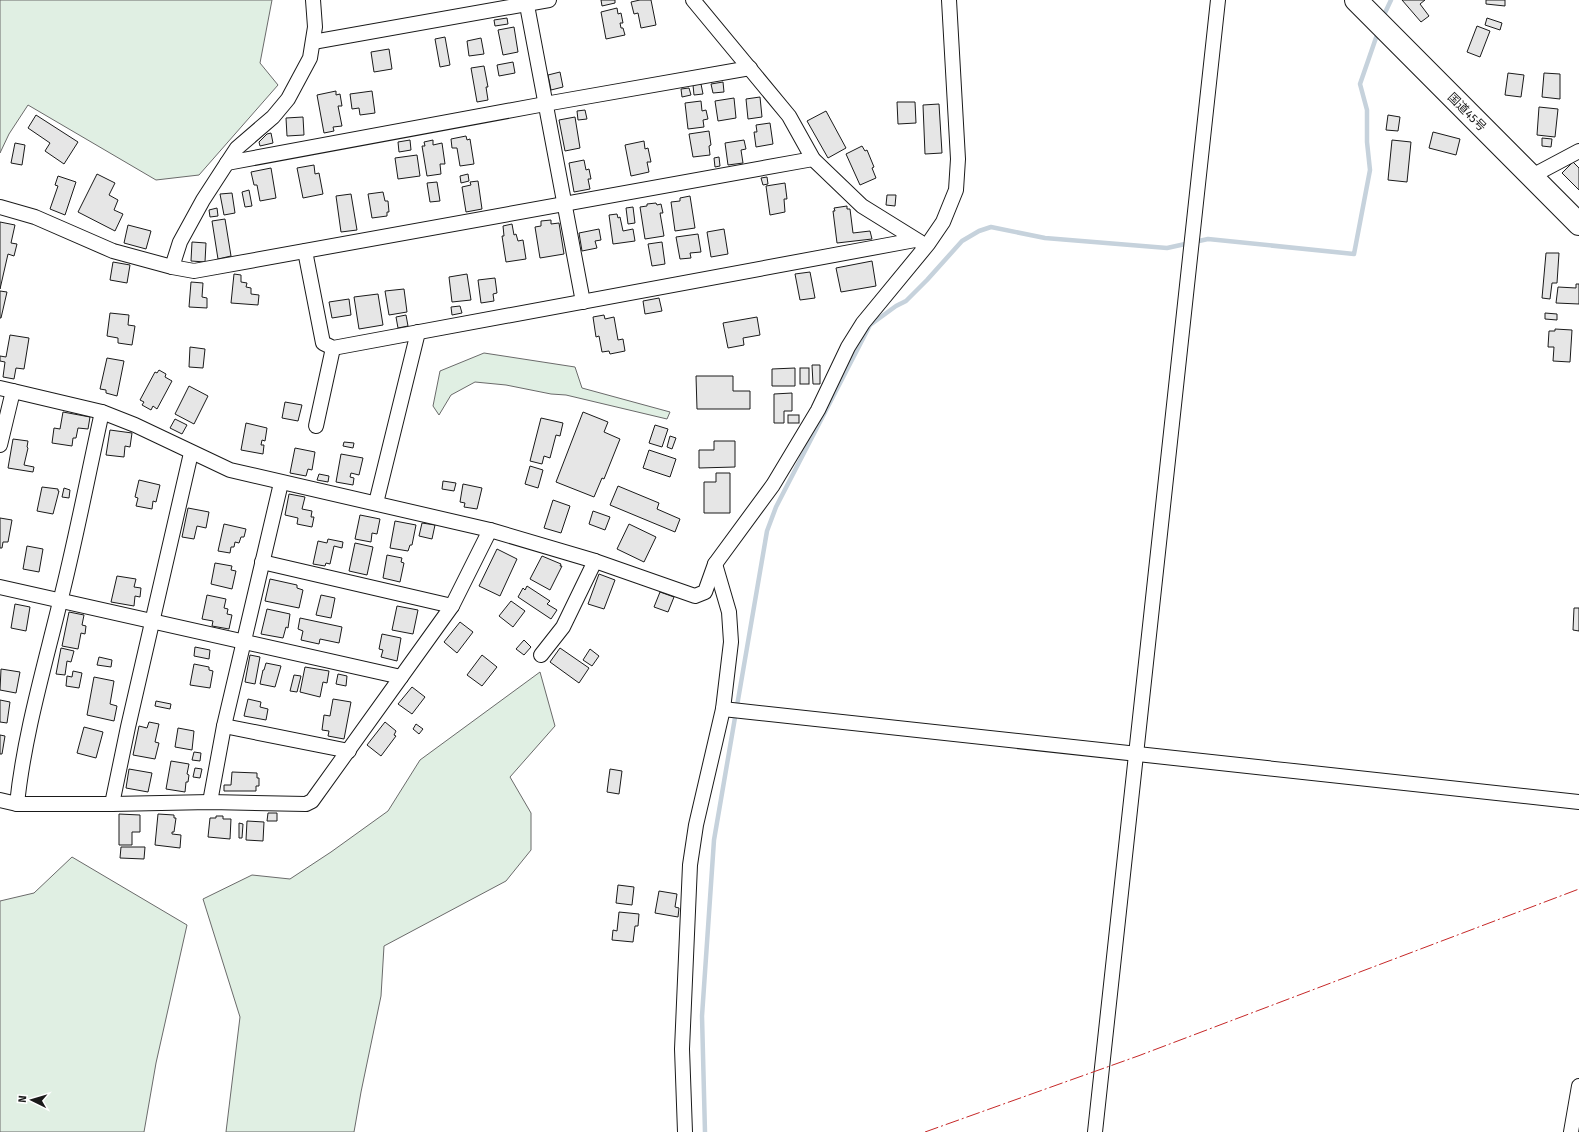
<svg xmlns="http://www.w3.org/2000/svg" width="1579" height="1132" viewBox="0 0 1579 1132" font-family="'Fira Sans','Noto Sans JP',sans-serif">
<rect width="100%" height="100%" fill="#fff"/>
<g fill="#e0efe3" stroke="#6a6a6a">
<path d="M0 0H272L260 63 278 85 199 175 156 180 28 105 9 134 0 153Z"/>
<path d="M484 353 575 367 582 388 670 412 667 419 566 395 551 394 506 385 475 382 451 395 439 415 433 406 440 371Z"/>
<path d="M540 672 555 726 510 777 531 813V850L506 881 384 946 381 996 361 1092 354 1132H226L240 1017 203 899 252 875 290 879 331 852 388 811 420 760Z"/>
<path d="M72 857 187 925 156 1063 144 1132H0V901L34 893Z"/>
</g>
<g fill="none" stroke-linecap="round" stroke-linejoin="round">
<g stroke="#c6d2dc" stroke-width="4.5">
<path d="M1383 17 1391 0"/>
<path d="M705 1132 702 1016 714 840 767 531 776 507 870 325 896 306 906 301 927 280 962 241 979 231 991 227 1045 238 1167 248 1208 239 1354 254 1370 170 1367 142V110L1360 84 1378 32"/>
</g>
</g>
<g fill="#e6e6e6" stroke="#1a1a1a">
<path d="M601 0H615V3L602 6Z"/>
<path d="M640 0H651L656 25 641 28 638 13 634 14 631 2Z"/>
<path d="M1402 0H1425L1420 4 1429 16 1421 22Z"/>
<path d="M1486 0H1505V6L1486 4Z"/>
<path d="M617 8 618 14 621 13 623 23H620L621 28H623L625 35 606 39 601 12Z"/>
<path d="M507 18 508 24 495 26 494 20Z"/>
<path d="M1487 18 1502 23 1500 30 1485 25Z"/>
<path d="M1477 26 1490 31 1480 57 1467 52Z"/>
<path d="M514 27 518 52 503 55 498 30Z"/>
<path d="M445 37 450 65 440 67 435 39Z"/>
<path d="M481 38 484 54 469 56 467 41Z"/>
<path d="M389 49 392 69 374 72 371 52Z"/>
<path d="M513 62 515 73 499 76 497 65Z"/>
<path d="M484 66 488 87H486L488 100 477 102 471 68Z"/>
<path d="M560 72 563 87 551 90 548 75Z"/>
<path d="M1508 73 1524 75 1521 97 1505 95Z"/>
<path d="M1544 73 1560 74V99L1542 97Z"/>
<path d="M723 82 724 92 713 93 711 84Z"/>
<path d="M701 84 703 94 694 95 693 85Z"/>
<path d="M689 88 691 95 682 97 681 89Z"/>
<path d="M336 91V95L340 94 342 106H338L342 126 333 127 334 131 324 133 317 95Z"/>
<path d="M372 91 375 113 360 115 359 108 352 109 350 94Z"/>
<path d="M760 97 762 117 748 119 746 99Z"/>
<path d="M734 98 736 118 718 121 715 101Z"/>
<path d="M701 101 702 111 706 110 708 119 703 120 704 127 688 129 685 103Z"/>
<path d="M897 102H915L916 123 898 124Z"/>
<path d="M939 104 942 153 925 154 923 105Z"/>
<path d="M1539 107 1558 109 1555 137 1537 135Z"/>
<path d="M585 110 587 119 578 120 577 111Z"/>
<path d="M826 111 846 148 828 158 807 121Z"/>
<path d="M36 115 78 142 64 164 45 151 50 143 28 128Z"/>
<path d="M1388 115 1400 117 1398 131 1386 130Z"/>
<path d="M303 117 304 135 287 136 286 118Z"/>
<path d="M575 117 580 148 565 151 559 120Z"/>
<path d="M770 123 773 144 756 147 754 132H757L756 125Z"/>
<path d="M709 131 711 145 709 146 710 155 693 157 689 134Z"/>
<path d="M1433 132 1460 139 1456 155 1429 148Z"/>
<path d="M271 133 273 143 260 146 259 142 267 134Z"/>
<path d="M466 136 467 140 470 139 474 164 460 166 457 148H452L451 139Z"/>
<path d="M1542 138 1552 139 1551 147 1542 146Z"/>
<path d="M410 140 411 150 399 152 398 142Z"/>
<path d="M433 140V145L442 143 445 164H440L441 174 427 176 422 146H425L424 142Z"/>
<path d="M744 140 746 149 741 150 743 163 728 165 725 143Z"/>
<path d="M1392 140 1411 142 1407 182 1388 180Z"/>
<path d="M644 141 645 149 648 148 651 162H647L649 172 631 176 625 145Z"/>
<path d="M15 143 25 145 22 165 11 163Z"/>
<path d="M862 146 865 151 867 150 874 167 872 168 876 178 860 185 846 154Z"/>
<path d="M417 155 420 176 398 179 395 158Z"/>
<path d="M719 157 720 166 715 167 714 158Z"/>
<path d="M584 160 586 170 589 169 591 179H588L590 189 574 192 569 163Z"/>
<path d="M1573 162 1579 168V190L1562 173Z"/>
<path d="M314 165 315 174 319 173 323 194 303 198 297 168Z"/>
<path d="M271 168 276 198 260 201 257 185H254L251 172Z"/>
<path d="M97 174 115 183 109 195 118 200 114 210 123 214 115 231 78 212Z"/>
<path d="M468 174 469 181 461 183 460 176Z"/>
<path d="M58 176 76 182 65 215 50 209 58 186 55 185Z"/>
<path d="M767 177 768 184 763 185 761 178Z"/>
<path d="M478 181 482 209 466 212 462 187 471 185 470 182Z"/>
<path d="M437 182 440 201 430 202 427 183Z"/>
<path d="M785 183 787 199H784L785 212 770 215 766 186Z"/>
<path d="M249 190 252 206 245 207 242 192Z"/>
<path d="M383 192 385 201H388L389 212H387V216L372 218 368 194Z"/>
<path d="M232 193 235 213 224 215 220 194Z"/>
<path d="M351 194 357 230 341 232 336 196Z"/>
<path d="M887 195H896L895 206 886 205Z"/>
<path d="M690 196 695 228 675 231 671 202 680 201V198Z"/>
<path d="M656 203 657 205 661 204 663 213H660L664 236 645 239 640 207 647 206V204Z"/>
<path d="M847 206V209H850L853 233 870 231 872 239 837 243 833 211H835L834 208Z"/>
<path d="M633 207 635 223 628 224 626 208Z"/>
<path d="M217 208 218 216 210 217 209 210Z"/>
<path d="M617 214 618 218 620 217 623 231 633 229 635 241 613 244 609 215Z"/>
<path d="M225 219 231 256 218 259 212 221Z"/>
<path d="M551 220V224L559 223 564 254 540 258 535 227 541 226V221Z"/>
<path d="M0 222 15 225 11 243 17 244 14 256 8 254 0 289Z"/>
<path d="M512 224 514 235 516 234 518 241 523 240 526 259 506 262 502 236H504L503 226Z"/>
<path d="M128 225 151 231 146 249 124 243Z"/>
<path d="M599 229 601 240 595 241 597 248 582 251 579 233Z"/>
<path d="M724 229 728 254 711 257 707 232Z"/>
<path d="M698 234 701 252 690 253 691 258 680 259 676 237Z"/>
<path d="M192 242 206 243 205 262 191 261Z"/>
<path d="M662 242 665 264 652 266 648 244Z"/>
<path d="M1546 253H1559L1557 283H1552L1550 299 1542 298Z"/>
<path d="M872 261 876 286 841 292 836 268Z"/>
<path d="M113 262 130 265 127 283 110 280Z"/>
<path d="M810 272 815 298 800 300 795 274Z"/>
<path d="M234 274 241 275V282L247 283 246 287 251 288V294L259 295 258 305 231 303Z"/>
<path d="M467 274 471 300 452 302 449 277Z"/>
<path d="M495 278 497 293 493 294 494 301 481 303 478 280Z"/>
<path d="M191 282 203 283 202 297 207 298V308L189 307Z"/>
<path d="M1576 284H1579V304L1556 303 1558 287 1576 288Z"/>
<path d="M404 289 407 312 389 315 385 291Z"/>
<path d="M0 291 7 292 1 318H0Z"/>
<path d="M378 294 383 325 359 329 354 297Z"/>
<path d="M659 298 662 311 645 314 643 301Z"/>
<path d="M349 299 351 315 332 318 329 302Z"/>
<path d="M460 306 462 313 452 315 451 307Z"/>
<path d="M110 313 129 315 128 325 135 326 132 345 118 343V338L107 336Z"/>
<path d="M1545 313 1557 314V320L1545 319Z"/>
<path d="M406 315 408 326 398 328 396 317Z"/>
<path d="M604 315 605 319 614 317 618 340 623 339 625 351 610 354 609 351 602 352 599 336 596 337 593 317Z"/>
<path d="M757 317 760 335 743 338 744 345 728 348 723 323Z"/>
<path d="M1555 329 1572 330 1570 362 1553 361 1554 347H1548L1549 331H1555Z"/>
<path d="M10 335 29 338 24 369 16 368 14 379 3 377 5 362 0 361V356L6 357Z"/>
<path d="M190 347 205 349 203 368 189 367Z"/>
<path d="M107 358 124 361 117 396 106 393V390L100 389Z"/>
<path d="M812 365H820V384H813Z"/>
<path d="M795 368V386H772V369Z"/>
<rect x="800" y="368" width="9" height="16"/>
<path d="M159 370 166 374 165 377 172 381 157 409 153 406 151 410 142 405 144 402 140 400 155 372 157 373Z"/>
<path d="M696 376H733V391H750V409H697Z"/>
<path d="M189 386 208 396 194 424 175 414Z"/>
<path d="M792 393V411H784V423H774V394Z"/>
<path d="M285 402 302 405 298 421 282 418Z"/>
<path d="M63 412 90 417 88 429 78 428 76 438H73L72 446 52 443 54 428 60 429Z"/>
<path d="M583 412 608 422 604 432 620 439 604 479 602 478 594 497 556 482Z"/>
<rect x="788" y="415" width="11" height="8"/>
<path d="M541 418 563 423 560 436 556 435 550 458 544 456 542 464 530 461Z"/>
<path d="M175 419 187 425 182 434 170 428Z"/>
<path d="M246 423 267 428 265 441 262 440 261 445H264L263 454 241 450Z"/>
<path d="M655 425 668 429 662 447 649 443Z"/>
<path d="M110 430 132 433 130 447 125 446 124 457 106 455Z"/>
<path d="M670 436 676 438 672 449 667 447Z"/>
<path d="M13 439 28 441 27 447 28 448 24 465 34 467 33 472 8 468Z"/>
<path d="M714 441H735V467L699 468V450H714Z"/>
<path d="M344 442 354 443 353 448 343 446Z"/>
<path d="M295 448 315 452 312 470 308 469 306 476 290 473Z"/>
<path d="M649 450 676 459 670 477 643 468Z"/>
<path d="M341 454 363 458 359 475 351 473 350 477 354 478 353 485 336 482Z"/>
<path d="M530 466 543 470 538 488 525 484Z"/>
<path d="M716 473H730V513H704V482H716Z"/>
<path d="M319 474 329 476 328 482 317 480Z"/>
<path d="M139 480 160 485 156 502 153 501 152 509 136 506 138 498 135 497Z"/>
<path d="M443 481 456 483 454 491 442 489Z"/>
<path d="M463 484 482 488 477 509 464 507 465 503 460 502Z"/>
<path d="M618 486 659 503 657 509 680 519 675 532 610 505Z"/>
<path d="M42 487 58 489V491H59L53 514 37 511Z"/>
<path d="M64 488 70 490 69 498 62 497Z"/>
<path d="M289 494 305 497 302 509 312 511 311 517H314L312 527 297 524 298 518 285 515Z"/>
<path d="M553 500 570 506 561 533 544 528Z"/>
<path d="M188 508 209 512 206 528 197 526 194 539 182 537Z"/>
<path d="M593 511 610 517 605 530 589 524Z"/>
<path d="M360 515 380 519 377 534 372 533 371 542 355 539Z"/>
<path d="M0 518 12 520 8 542H3L2 548H0Z"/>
<path d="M395 521 416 525 412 545H410L408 551 390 548Z"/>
<path d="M422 523 435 525 432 539 419 536Z"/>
<path d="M224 524 246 529 244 537H241L239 543 235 542 234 547H231L230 553 218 551Z"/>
<path d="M629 524 656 537 644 562 617 549Z"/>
<path d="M328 539 343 542 342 548 334 546 330 564 326 563 325 566 313 564 318 541 327 543Z"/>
<path d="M355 543 373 547 367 575 349 571Z"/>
<path d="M27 546 43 549 39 572 23 569Z"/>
<path d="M497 549 517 559 500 596 479 586Z"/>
<path d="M387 555 402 558 401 562 404 563 400 582 383 578Z"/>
<path d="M542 556 561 564 560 566H562L550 590 530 579Z"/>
<path d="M215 563 232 566 231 570 236 571 232 589 211 584Z"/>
<path d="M599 574 615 580 604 609 588 604Z"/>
<path d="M117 576 136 579 134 587 141 588 140 597 135 596 134 606 111 602Z"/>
<path d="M270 579 297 585V588L303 590 299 608 265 601Z"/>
<path d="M527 586 550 601 547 604 557 610 551 619 518 597 523 588 525 590Z"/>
<path d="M660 592 674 597 668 612 654 607Z"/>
<path d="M207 595 226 599 224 608 228 609 227 614 232 615 229 629 212 626 213 621 202 619Z"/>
<path d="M321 595 335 598 331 618 316 615Z"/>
<path d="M511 601 525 611 513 627 499 616Z"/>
<path d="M15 604 30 607 26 631 11 628Z"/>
<path d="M397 606 418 610 413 634 392 630Z"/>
<path d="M1574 608H1579V631L1573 630Z"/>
<path d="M267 609 290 614 288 628 286 627 283 638 261 634Z"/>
<path d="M69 612 84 615 82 625 86 626 85 634 81 633 78 649 62 646Z"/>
<path d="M300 618 342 627 339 643 320 639 319 644 301 640 303 631 298 629Z"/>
<path d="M460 622 473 632 457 653 444 642Z"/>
<path d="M382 634 401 638 397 661 381 657 383 650 379 649Z"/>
<path d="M524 640 531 647 524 655 516 649Z"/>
<path d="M195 647 210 650 209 659 194 656Z"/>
<path d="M61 648 74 651 71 662 67 661 65 675 56 674Z"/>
<path d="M560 648 589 668 579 683 550 662Z"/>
<path d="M590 649 599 656 592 666 583 660Z"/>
<path d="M250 655 260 657 255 684 245 682Z"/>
<path d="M482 655 497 667 482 686 467 675Z"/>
<path d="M99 657 112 660 111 667 97 665Z"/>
<path d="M266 663 281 666 275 687 260 684 263 670H264Z"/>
<path d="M194 664 209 667V670L213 671 210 688 190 685Z"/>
<path d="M305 667 329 671 327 683 323 682 320 697 300 692Z"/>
<path d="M1 669 20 672 16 693 0 690Z"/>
<path d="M73 671 82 673 79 688 66 686 67 676 72 677Z"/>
<path d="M338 674 347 676 346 686 336 684Z"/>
<path d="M294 675 301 676 297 692 290 691Z"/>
<path d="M94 677 114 681 110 704 117 706 114 721 87 715Z"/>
<path d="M412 687 425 697 412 714 398 704Z"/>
<path d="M248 699 261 702 260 707 268 709 266 720 244 716Z"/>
<path d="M333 699 351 702 344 739 328 736 329 731 322 730 324 715 330 716Z"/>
<path d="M0 700 10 702 7 723 0 722Z"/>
<path d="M156 701 171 704 170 709 155 706Z"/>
<path d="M149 722 159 724 155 742 159 743 155 759 133 755 139 726 147 728Z"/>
<path d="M385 722 396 731 394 735 396 736 381 756 367 745Z"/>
<path d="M416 724 423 729 419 734 413 729Z"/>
<path d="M84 727 103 732 96 758 77 753Z"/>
<path d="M178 728 194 731 192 750 175 747Z"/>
<path d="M0 735 5 736 2 754H0Z"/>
<path d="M194 752 201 753 200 761 192 760Z"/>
<path d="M171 761 189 764 187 774 189 775 188 782H186L185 792 166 789Z"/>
<path d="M195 768 202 769 200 778 193 777Z"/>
<path d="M129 769 152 773 148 792 126 788Z"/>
<path d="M610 769 622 771 619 794 607 792Z"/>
<path d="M232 772 257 773V778H259V786H256V791H224V785H231Z"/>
<path d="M268 813H277V821H267Z"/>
<path d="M119 814 140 815V832H132V845H119Z"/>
<path d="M158 814 174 815V818H176L174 832H172V834L181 835 180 848 155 845Z"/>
<path d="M216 816H223V819H231L230 839 208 837 210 818H216Z"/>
<path d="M247 821 264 822 263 841 246 840Z"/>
<path d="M239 823 243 824 242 838H239Z"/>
<path d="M121 847H145L144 859 120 858Z"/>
<path d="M618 885 634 887 632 905 616 903Z"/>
<path d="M659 891 677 894 675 907 679 908 678 917 655 913Z"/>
<path d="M619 912 639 914 638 926H635L633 942 612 940 613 930 617 931Z"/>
</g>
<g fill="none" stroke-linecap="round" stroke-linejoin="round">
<g stroke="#1a1a1a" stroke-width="16">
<g id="minor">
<path d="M526 0 583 302"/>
<path d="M693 0 789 116 813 159 862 206 920 242"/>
<path d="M313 42 549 0"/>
<path d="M227 163 545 104 750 68"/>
<path d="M1532 176 1579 151"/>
<path d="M0 207 35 217 113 251 172 267 194 271 813 159"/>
<path d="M305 251 323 343 333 348 915 240"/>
<path d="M172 267 180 242 203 200 227 163 237 148 273 117 288 99 310 58 315 27 313 0"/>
<path d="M0 388 13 391"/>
<path d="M316 426 333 348"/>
<path d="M0 445 13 391 102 412 135 425 230 470 490 530 595 561 695 596 705 592 715 564 773 485 818 410 848 347 863 323 928 244 943 222 956 190 958 159 949 0"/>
<path d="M376 503 418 332"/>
<path d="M262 562 452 606"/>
<path d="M0 587 401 677"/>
<path d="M541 655 563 627 595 561"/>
<path d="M723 709 1579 802"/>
<path d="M224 726 349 751"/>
<path d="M0 800 17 804H112L210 802 306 804 312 801 452 606 490 530"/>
<path d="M210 802 224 726 281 483"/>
<path d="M17 804C24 736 44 668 60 602 76 539 88 475 102 412"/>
<path d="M112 804 128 727 191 453"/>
<path d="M685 1132 682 1049 690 865 696 825 723 709 731 642 729 612 715 564"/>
<path d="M1095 1132 1218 0"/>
<path d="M1571 1132 1579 1086"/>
</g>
</g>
<g stroke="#1a1a1a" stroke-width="24">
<path id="trunk" d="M1356 0 1579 224"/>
</g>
<use href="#minor" stroke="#fff" stroke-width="14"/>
<use href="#trunk" stroke="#fff" stroke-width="22"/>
<path stroke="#c62828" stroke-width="1" stroke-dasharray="14 3 2 3" stroke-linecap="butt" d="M925 1132 1138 1056 1579 889"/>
</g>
<g text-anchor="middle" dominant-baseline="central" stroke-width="3" stroke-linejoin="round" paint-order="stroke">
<g font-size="12" fill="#1a1a1a" stroke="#fff">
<text transform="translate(1467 112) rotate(45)">国道45号</text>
</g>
</g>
<g transform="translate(32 1100) rotate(275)" stroke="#ffffff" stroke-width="3" paint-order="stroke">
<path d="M0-3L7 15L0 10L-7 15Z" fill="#1a1a1a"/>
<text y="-6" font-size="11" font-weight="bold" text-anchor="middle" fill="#1a1a1a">N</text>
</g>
</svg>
